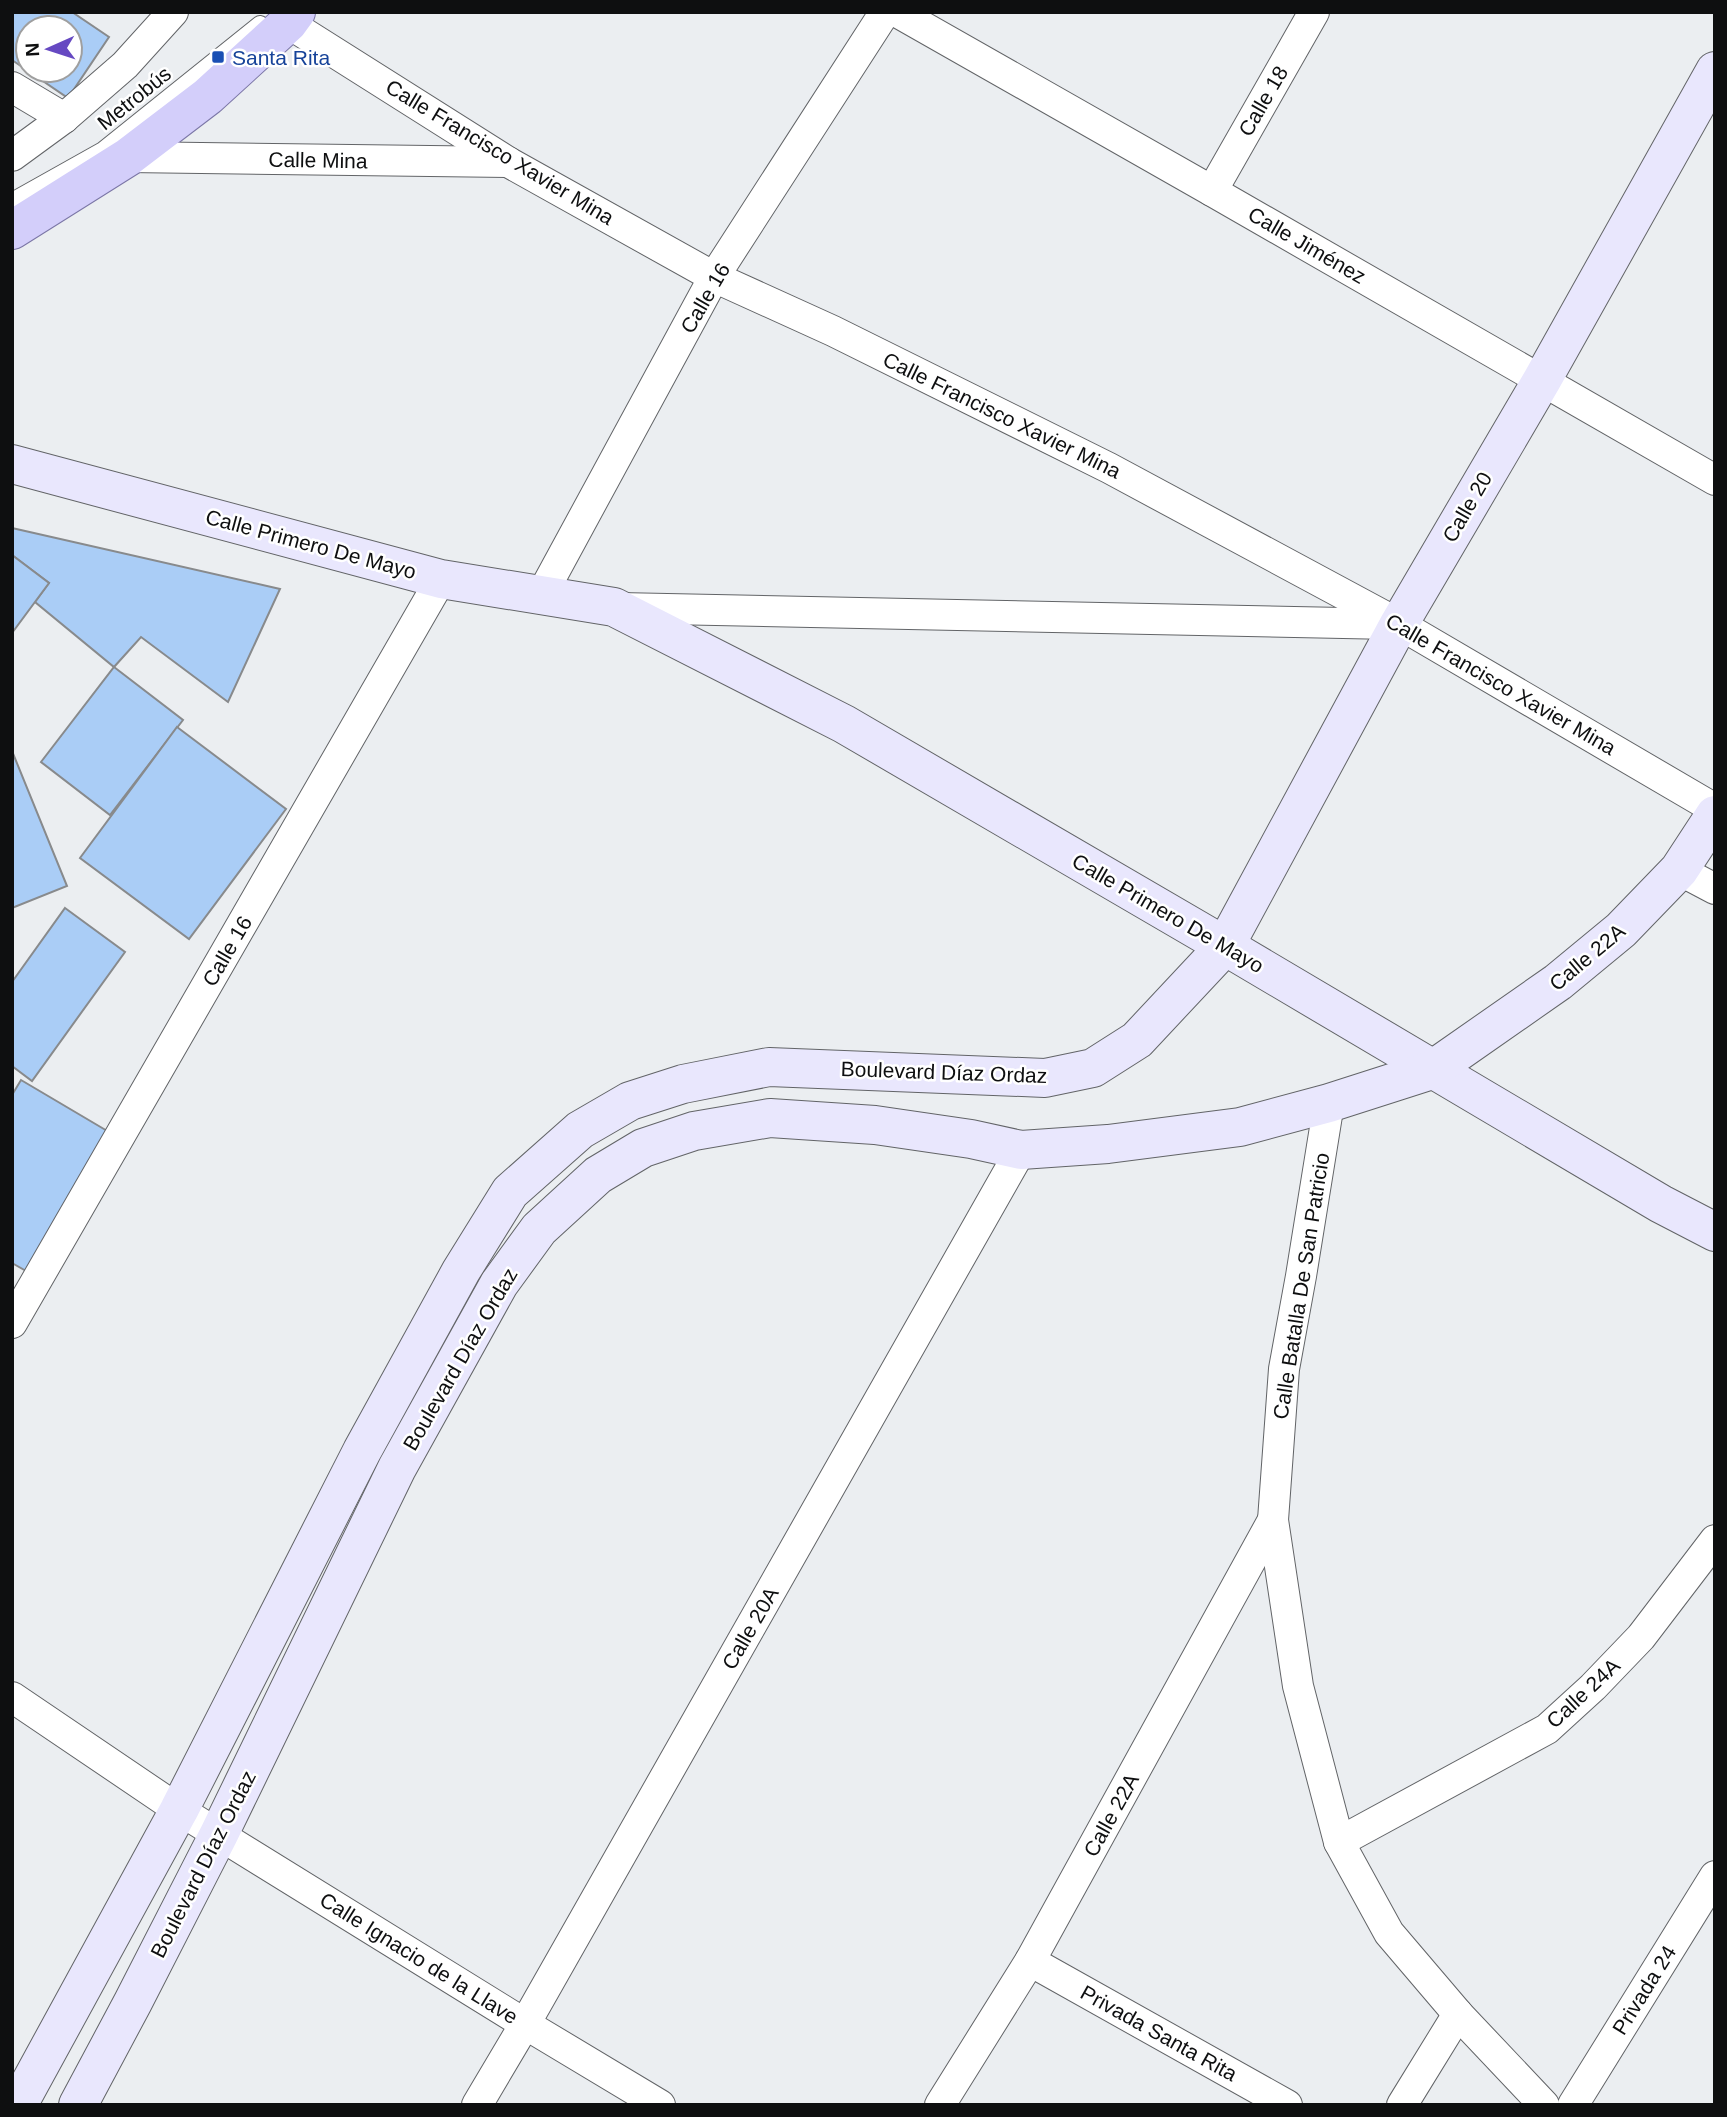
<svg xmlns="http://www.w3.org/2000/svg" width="1727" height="2117" viewBox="0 0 1727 2117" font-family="Arial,sans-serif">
<rect width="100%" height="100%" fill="#ebeef1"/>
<g fill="#aacdf6" stroke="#888a8c" stroke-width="2" fill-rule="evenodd">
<path d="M12 12H72L109 37 68 98 12 60ZM28 28H70V70H28Z"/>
<path d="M12 528 280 589 228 702 141 637 114 667 35 602 49 583 12 555Z"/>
<path d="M12 555 49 583 12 633Z"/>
<path d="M114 667 183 720 110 815 41 762Z"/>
<path d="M177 727 286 809 189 939 80 858Z"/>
<path d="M12 751 67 886 12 908Z"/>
<path d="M65 908 125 952 32 1081 12 1066V982Z"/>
<path d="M21 1080 109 1132 28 1272 12 1263V1095Z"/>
</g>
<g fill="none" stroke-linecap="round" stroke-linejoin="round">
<g stroke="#626467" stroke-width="18">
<path id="lane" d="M12 201 103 150 260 24"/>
</g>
<g stroke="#626467" stroke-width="32">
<g id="street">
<path d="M897 12 1212 191 1715 480"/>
<path d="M288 23 508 162 714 277 833 331 1109 468 1399 624 1715 809"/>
<path d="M12 87 64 118"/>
<path d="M12 156 64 118 125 65 173 12"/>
<path d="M128 157 508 162"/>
<path d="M1212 191 1314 12"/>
<path d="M542 594 714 277 885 12"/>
<path d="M619 608 1392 624"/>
<path d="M1679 870 1715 889"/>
<path d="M1329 1103 1301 1276 1284 1369 1273 1520 1298 1686 1339 1842 1389 1933 1458 2014 1544 2105"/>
<path d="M12 1323 441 579"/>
<path d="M12 1697 179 1810 525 2024 660 2105"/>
<path d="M1339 1842 1547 1729 1593 1687 1641 1637 1715 1540"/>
<path d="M1030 1961 1287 2105"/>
<path d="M477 2105 525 2024 1021 1150"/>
<path d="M940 2105 1030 1961 1273 1520"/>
<path d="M1402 2105 1458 2014"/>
<path d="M1573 2105 1715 1876"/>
</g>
</g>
<g stroke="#626467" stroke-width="40">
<g id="secondary">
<path d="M12 464 441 579 614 607 844 724 1225 946 1661 1204 1715 1232"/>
<path d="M18 2105 179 1810 362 1451 461 1271 510 1192 580 1130 630 1101 683 1084 769 1067 1045 1078 1093 1068 1137 1040 1225 946 1399 624 1542 380 1715 71"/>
<path d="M78 2105 133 2002 219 1834 397 1468 499 1284 539 1229 598 1175 643 1148 694 1131 770 1118 875 1125 971 1139 1021 1150 1108 1144 1240 1127 1329 1103 1432 1070 1558 982 1621 930 1679 870 1715 815"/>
</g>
</g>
<g stroke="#7b76a6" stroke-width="40">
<path id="primary" d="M12 230 128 157 208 96 288 23 296 12"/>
</g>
<use href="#lane" stroke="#fff" stroke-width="16"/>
<use href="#street" stroke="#fff" stroke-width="30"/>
<use href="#secondary" stroke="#e9e7fd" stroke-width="38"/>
<use href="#primary" stroke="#d3cefa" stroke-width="38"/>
</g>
<rect fill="#1a4fb4" stroke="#fff" stroke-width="2.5" x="211" y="50" width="14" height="14" rx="3.5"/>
<g text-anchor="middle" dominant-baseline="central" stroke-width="5" stroke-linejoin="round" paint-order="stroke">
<g font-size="21" fill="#164399" stroke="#fff" text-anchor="start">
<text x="232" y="57">Santa Rita</text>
</g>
<g font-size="21" fill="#0e0f10" stroke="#fff">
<text transform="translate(134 98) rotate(-39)">Metrobús</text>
<text transform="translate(1263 101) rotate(-60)">Calle 18</text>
<text transform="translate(500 152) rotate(31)">Calle Francisco Xavier Mina</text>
<text transform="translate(318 160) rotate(1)">Calle Mina</text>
<text transform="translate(1307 245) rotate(30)">Calle Jiménez</text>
<text transform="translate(705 298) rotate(-60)">Calle 16</text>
<text transform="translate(1002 415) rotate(26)">Calle Francisco Xavier Mina</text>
<text transform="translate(1467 507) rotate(-60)">Calle 20</text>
<text transform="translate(311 544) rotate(15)">Calle Primero De Mayo</text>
<text transform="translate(1501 684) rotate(30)">Calle Francisco Xavier Mina</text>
<text transform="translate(1168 913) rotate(30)">Calle Primero De Mayo</text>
<text transform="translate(227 951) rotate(-60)">Calle 16</text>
<text transform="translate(1587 957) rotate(-40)">Calle 22A</text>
<text transform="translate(944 1072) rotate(2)">Boulevard Díaz Ordaz</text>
<text transform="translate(1301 1286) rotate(-81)">Calle Batalla De San Patricio</text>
<text transform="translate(460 1359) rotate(-60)">Boulevard Díaz Ordaz</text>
<text transform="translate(750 1628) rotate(-60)">Calle 20A</text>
<text transform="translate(1583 1693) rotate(-43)">Calle 24A</text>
<text transform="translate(1111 1815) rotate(-61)">Calle 22A</text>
<text transform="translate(203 1864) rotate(-63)">Boulevard Díaz Ordaz</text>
<text transform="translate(419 1958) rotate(32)">Calle Ignacio de la Llave</text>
<text transform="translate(1644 1990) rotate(-58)">Privada 24</text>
<text transform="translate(1159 2033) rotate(29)">Privada Santa Rita</text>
</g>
</g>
<rect width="1727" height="2117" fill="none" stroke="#0e0f10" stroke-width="28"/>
<g transform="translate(49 49) rotate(267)"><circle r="33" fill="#ffffff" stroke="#9f9f9f" stroke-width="2"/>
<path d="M0-5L12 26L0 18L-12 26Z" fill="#6649c2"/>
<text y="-10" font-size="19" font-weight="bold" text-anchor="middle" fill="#0e0f10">N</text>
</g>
</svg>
